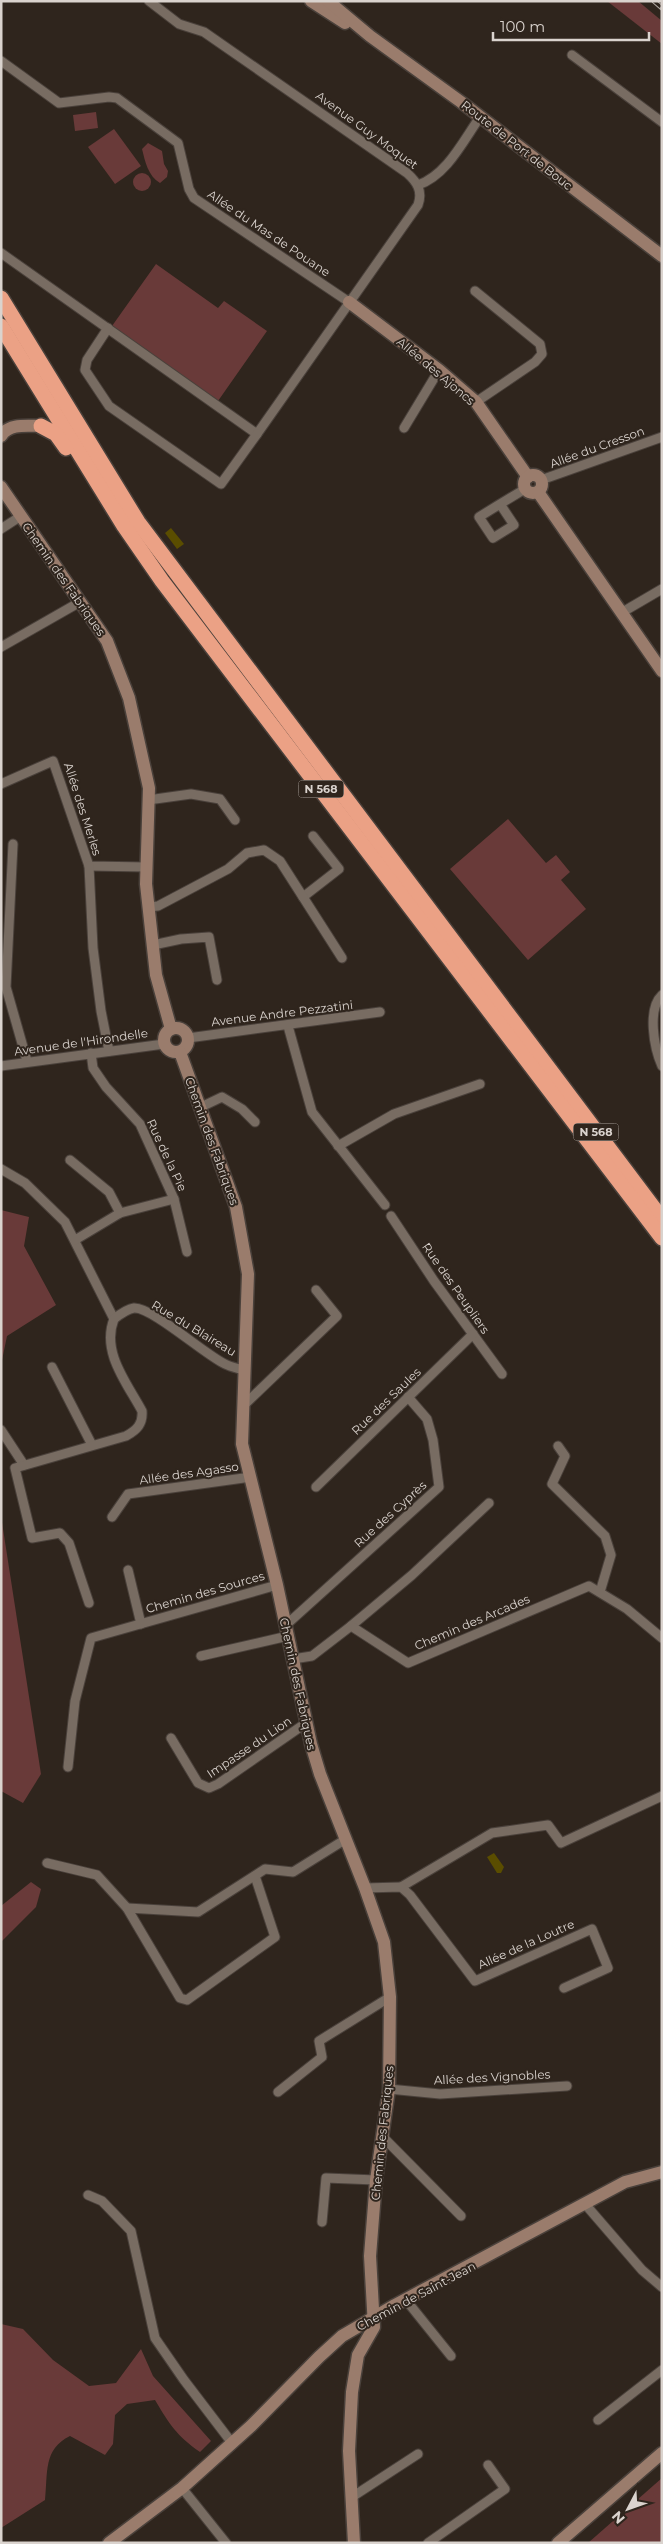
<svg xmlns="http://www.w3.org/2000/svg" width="663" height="2544" viewBox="0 0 663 2544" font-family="Montserrat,sans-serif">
<rect width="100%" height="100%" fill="#2f251d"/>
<g fill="#693a39">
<path d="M607 1H638L662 21V44Z"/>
<path d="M96 112 98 128 75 131 73 115Z"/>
<path d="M114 129 141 166 115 184 88 147Z"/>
<path d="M148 143 162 151 164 164 168 171 167 177 160 183C148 176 145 161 142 149Z"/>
<circle cx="142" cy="182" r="9"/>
<path d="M156 264 218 308 224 301 267 331 218 401 112 326Z"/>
<path d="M508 819 546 863 556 855 570 872 561 880 586 909 528 960 450 869Z"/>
<path d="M1 1210 29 1217 24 1246 56 1305 7 1336 1 1365Z"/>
<path d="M1 1516 41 1774 23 1803 1 1791Z"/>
<path d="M31 1882 41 1889 36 1907 1 1942V1906Z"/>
<path d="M1 2324 23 2329 53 2360 89 2386 116 2383 141 2349 153 2376 211 2441 200 2452C176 2435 170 2425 155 2400L127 2404 115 2415 113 2444 105 2455 70 2436C43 2449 48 2473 45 2500L1 2528Z"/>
<path d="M662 2478V2543H588Z"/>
</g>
<g fill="#5a4d00">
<path d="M171 528 184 544 177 549 165 533Z"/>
<path d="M494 1853 504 1867 501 1873H497L487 1857Z"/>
</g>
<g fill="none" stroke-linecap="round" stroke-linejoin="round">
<g stroke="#4a413b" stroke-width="11">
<g id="street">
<path d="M572 55 662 122"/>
<path d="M1 61 59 103 109 97 117 98 178 143 189 189 194 198 349 302"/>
<path d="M418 185C447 175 463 141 480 117"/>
<path d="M1 253 257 434 418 205C423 191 417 182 407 173L204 32 179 24 149 1"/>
<path d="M475 291 540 344 542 354 535 362 476 402"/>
<path d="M108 328 87 360 85 370 109 406 221 484 257 434"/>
<path d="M404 428 439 370"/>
<path d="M541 480 662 437"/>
<path d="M500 504 479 517 493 538 514 525 500 504 525 489"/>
<path d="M1 529 21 516"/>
<path d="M621 613 662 589"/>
<path d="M1 647 80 602"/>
<path d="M1 784 53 761 89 866 146 867"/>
<path d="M148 800 191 794 220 799 235 820"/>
<path d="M13 844 6 987 27 1061"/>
<path d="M89 866 93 948 101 1011 109 1051"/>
<path d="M303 897 339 869 313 836"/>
<path d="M148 907 158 906 228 869 247 853 264 850 280 861 342 958"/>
<path d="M153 945 181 939 209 937 217 980"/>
<path d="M662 995C647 1009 654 1048 662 1066"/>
<path d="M288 1026 312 1112 385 1205"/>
<path d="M188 1038 380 1012"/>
<path d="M91 1053 93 1068 106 1087 140 1124 174 1199 187 1252"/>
<path d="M1 1066 164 1044"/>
<path d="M201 1107 222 1097 242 1109 255 1122"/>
<path d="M338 1146 394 1114 480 1084"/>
<path d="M70 1160 109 1192 120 1213"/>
<path d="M1 1169 25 1183 65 1222 114 1319"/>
<path d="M391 1216 434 1281 502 1374"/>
<path d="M75 1240 120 1213 174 1199"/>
<path d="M52 1367 92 1445"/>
<path d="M243 1406 337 1316 316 1290"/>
<path d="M1 1430 24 1465"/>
<path d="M558 1446 565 1456 552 1484 605 1536 611 1555 600 1592"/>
<path d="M316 1487 473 1334"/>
<path d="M112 1517 128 1494 251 1477"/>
<path d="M128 1570 141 1624"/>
<path d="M89 1603 69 1543 60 1533 32 1538 15 1468 126 1436C137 1430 143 1424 142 1411 127 1383 101 1352 114 1319 119 1315 127 1309 134 1308 152 1307 204 1354 225 1364 231 1367 237 1368 243 1370"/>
<path d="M286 1625 439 1487 433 1440 427 1419 408 1397"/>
<path d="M351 1626 412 1575 489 1503"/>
<path d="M201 1656 288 1636"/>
<path d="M293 1659 312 1656 351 1626 408 1663 589 1586 627 1609 662 1638"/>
<path d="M171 1738 198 1783 209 1788 218 1784 306 1723"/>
<path d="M68 1767 75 1701 91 1638 277 1585"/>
<path d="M47 1863 97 1875 127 1908 180 1998 187 2000 275 1937 255 1876"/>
<path d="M401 1887 492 1833 548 1825 561 1843 662 1796"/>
<path d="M365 1888 401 1887 410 1895 475 1981 592 1929 608 1968 564 1988"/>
<path d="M127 1908 198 1912 265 1869 293 1872 346 1839"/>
<path d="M389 2089 440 2094 567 2086"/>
<path d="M278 2092 322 2057 319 2041 390 1997"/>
<path d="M382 2136 461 2216"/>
<path d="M88 2195 102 2201 131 2231 155 2338 184 2380 232 2443"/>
<path d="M585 2204 642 2270 662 2287"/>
<path d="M322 2222 326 2178 376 2180"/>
<path d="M406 2300 451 2356"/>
<path d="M598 2420 662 2370"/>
<path d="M182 2488 226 2543"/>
<path d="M352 2497 418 2454"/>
<path d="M428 2543 505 2489 488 2465"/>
</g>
</g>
<g stroke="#4a413b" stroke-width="15">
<g id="secondary">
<path d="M311 1 345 23"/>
<path d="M328 1 370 36 461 102 662 256"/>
<path d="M349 302 439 370 476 402 528 477"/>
<path d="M1 436C9 423 27 426 41 426"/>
<circle cx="533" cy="484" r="9"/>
<path d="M1 487 107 641 129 698 149 788 146 884 156 975 171 1029"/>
<path d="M538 492 662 671"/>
<circle cx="176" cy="1040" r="12"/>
<path d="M180 1052 236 1207 248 1274 242 1444 277 1585 311 1744 320 1774 365 1888 384 1942 390 1997 389 2089 376 2180 370 2256 374 2327 358 2355 352 2392 349 2451 354 2543"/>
<path d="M109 2543 182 2488 251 2426 319 2357 342 2336 395 2305 625 2182 662 2172"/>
<path d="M558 2543 662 2453"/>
</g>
</g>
<g stroke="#4a413b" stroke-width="18">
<g id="highway">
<path d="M1 298 138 522 662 1219"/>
<path d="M1 326 124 526 162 581 662 1238"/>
<path d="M41 426 56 434 66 448"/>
</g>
</g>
<use href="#street" stroke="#786c62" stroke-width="9"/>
<use href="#secondary" stroke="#9a7c6c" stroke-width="12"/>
<use href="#highway" stroke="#eba185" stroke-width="15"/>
<g stroke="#afa7a1" stroke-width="5">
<path id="rail" d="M654 1 662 8"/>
</g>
<use href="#rail" stroke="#2f251d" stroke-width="3" stroke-dasharray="9" stroke-linecap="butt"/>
</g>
<g text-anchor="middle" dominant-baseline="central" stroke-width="4" stroke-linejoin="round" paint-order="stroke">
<g fill="#2f251d" stroke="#a79f99" stroke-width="1">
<rect x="298.5" y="780.5" width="45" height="17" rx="4"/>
<rect x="573.5" y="1123.5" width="45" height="17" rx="4"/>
</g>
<g font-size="11" font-weight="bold" fill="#dad3ce">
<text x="321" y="789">N 568</text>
<text x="596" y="1132">N 568</text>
</g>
<g font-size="12" fill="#dad3ce" stroke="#2f251d">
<text transform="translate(367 130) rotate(36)">Avenue Guy Moquet</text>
<text transform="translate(517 145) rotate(38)">Route de Port de Bouc</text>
<text transform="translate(269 233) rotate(34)">Allée du Mas de Pouane</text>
<text transform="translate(436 371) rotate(40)">Allée des Ajoncs</text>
<text transform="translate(597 447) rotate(-20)">Allée du Cresson</text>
<text transform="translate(64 579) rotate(55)">Chemin des Fabriques</text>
<text transform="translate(83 809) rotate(72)">Allée des Merles</text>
<text transform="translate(282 1013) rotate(-7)">Avenue Andre Pezzatini</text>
<text transform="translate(81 1042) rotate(-8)">Avenue de l'Hirondelle</text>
<text transform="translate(212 1141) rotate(70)">Chemin des Fabriques</text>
<text transform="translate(167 1155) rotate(65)">Rue de la Pie</text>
<text transform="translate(456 1288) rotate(55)">Rue des Peupliers</text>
<text transform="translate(194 1328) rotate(31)">Rue du Blaireau</text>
<text transform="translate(386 1401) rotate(-44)">Rue des Saules</text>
<text transform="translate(189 1473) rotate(-8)">Allée des Agasso</text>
<text transform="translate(390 1514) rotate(-42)">Rue des Cyprès</text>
<text transform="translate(205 1592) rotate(-16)">Chemin des Sources</text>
<text transform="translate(472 1622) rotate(-23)">Chemin des Arcades</text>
<text transform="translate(298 1684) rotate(78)">Chemin des Fabriques</text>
<text transform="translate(249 1747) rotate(-34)">Impasse du Lion</text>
<text transform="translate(526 1944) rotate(-24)">Allée de la Loutre</text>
<text transform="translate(492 2077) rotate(-3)">Allée des Vignobles</text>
<text transform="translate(382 2133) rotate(-84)">Chemin des Fabriques</text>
<text transform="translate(416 2296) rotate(-28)">Chemin de Saint-Jean</text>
</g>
</g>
<rect width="663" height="2544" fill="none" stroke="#dad3ce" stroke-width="5"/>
<g transform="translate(628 2509) rotate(229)" stroke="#2f251d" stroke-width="4" paint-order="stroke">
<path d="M0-4L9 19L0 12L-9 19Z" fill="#dad3ce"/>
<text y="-8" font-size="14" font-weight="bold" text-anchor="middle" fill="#dad3ce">N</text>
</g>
<path d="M493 32v8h156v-8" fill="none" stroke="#dad3ce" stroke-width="2.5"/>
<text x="500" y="32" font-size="15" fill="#dad3ce" stroke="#2f251d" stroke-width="4" paint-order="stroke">100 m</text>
</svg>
